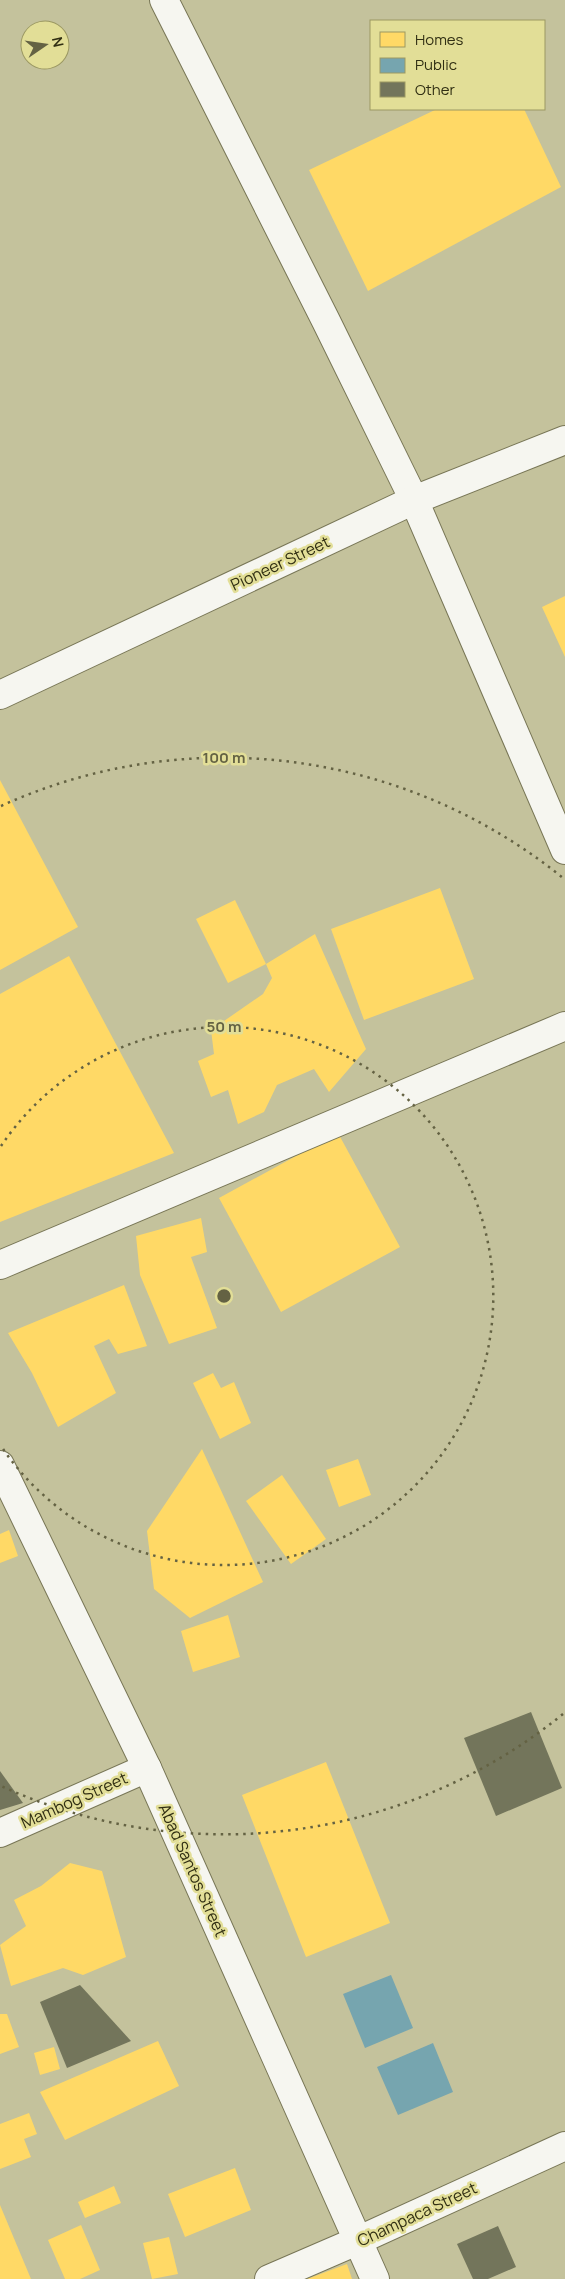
<svg xmlns="http://www.w3.org/2000/svg" width="565" height="2279" viewBox="0 0 565 2279" font-family="Manrope,sans-serif">
<rect width="100%" height="100%" fill="#c4c29c"/>
<g fill="#ffd966">
<path d="M437 109H524L561 187 368 291 309 170Z"/>
<path d="M565 596V657L542 607Z"/>
<path d="M0 780 78 927 0 970Z"/>
<path d="M440 888 474 979 364 1020 331 929Z"/>
<path d="M235 900 266 964 315 934 366 1049 329 1092 314 1069 277 1085 264 1112 238 1124 228 1090 211 1097 198 1061 214 1054 211 1030 263 994 272 978 266 964 228 983 196 919Z"/>
<path d="M69 956 174 1153 0 1222V994Z"/>
<path d="M338 1133 400 1247 281 1312 219 1198Z"/>
<path d="M201 1218 207 1252 191 1257 217 1328 169 1344 140 1275 136 1236Z"/>
<path d="M124 1285 147 1346 118 1354 109 1339 94 1346 116 1393 58 1427 32 1373 8 1333Z"/>
<path d="M213 1373 221 1388 234 1382 251 1423 220 1439 193 1383Z"/>
<path d="M202 1449 263 1582 190 1618 154 1589 147 1531Z"/>
<path d="M358 1459 371 1495 339 1507 326 1470Z"/>
<path d="M282 1475 326 1539 291 1564 246 1501Z"/>
<path d="M9 1530 18 1556 0 1563V1534Z"/>
<path d="M228 1615 240 1657 193 1672 181 1631Z"/>
<path d="M326 1762 390 1923 306 1957 242 1795Z"/>
<path d="M70 1863 102 1871 126 1957 83 1975 63 1968 11 1986 0 1945 26 1926 14 1900 41 1886Z"/>
<path d="M0 2014H7L19 2047 0 2054Z"/>
<path d="M158 2041 179 2086 65 2140 40 2092Z"/>
<path d="M54 2047 60 2069 40 2075 34 2053Z"/>
<path d="M29 2113 37 2134 24 2139 31 2157 0 2169V2124Z"/>
<path d="M235 2168 251 2210 185 2237 168 2194Z"/>
<path d="M114 2186 121 2203 85 2218 78 2202Z"/>
<path d="M0 2205 31 2279H0Z"/>
<path d="M81 2225 100 2270 80 2279H65L48 2240Z"/>
<path d="M169 2237 178 2274 152 2279 143 2243Z"/>
<path d="M347 2264 352 2279H307Z"/>
</g>
<g fill="#76a5af">
<path d="M391 1975 413 2028 365 2048 343 1994Z"/>
<path d="M433 2043 453 2092 398 2115 377 2067Z"/>
</g>
<g fill="#73755b">
<path d="M531 1712 562 1788 496 1816 464 1738Z"/>
<path d="M0 1771 23 1803 0 1810Z"/>
<path d="M80 1985 131 2041 67 2068 40 2002Z"/>
<path d="M498 2226 516 2267 488 2279H473L457 2244Z"/>
</g>
<g fill="none" stroke-linecap="round" stroke-linejoin="round">
<g stroke="#787656" stroke-width="30">
<g id="street">
<path d="M164 0 326 321 414 500 565 850"/>
<path d="M0 695 414 500 565 440"/>
<path d="M0 1265 565 1026"/>
<path d="M0 1465 147 1768 375 2279"/>
<path d="M0 1833 147 1768"/>
<path d="M269 2279 357 2241 565 2146"/>
</g>
</g>
<use href="#street" stroke="#f6f6f0" stroke-width="28"/>
</g>
<g fill="none" stroke="#646243" stroke-width="2.5" stroke-dasharray="2.5 5">
<path d="M1 1146A269 269 0 1 1 1 1446"/>
<path d="M563 1714A538 538 0 0 1 1 1786M1 806A538 538 0 0 1 563 878"/>
</g>
<g text-anchor="middle" dominant-baseline="central" stroke-width="5" stroke-linejoin="round" paint-order="stroke">
<g font-size="16" fill="#312f13" stroke="#e2de97">
<text transform="translate(280 563) rotate(-25)">Pioneer Street</text>
<text transform="translate(74 1800) rotate(-24)">Mambog Street</text>
<text transform="translate(193 1870) rotate(66)">Abad Santos Street</text>
<text transform="translate(417 2214) rotate(-25)">Champaca Street</text>
</g>
</g>
<circle cx="224" cy="1296" r="8" fill="#646243" stroke="#e2de97" stroke-width="2.5"/>
<g font-size="15" text-anchor="middle" font-weight="bold" fill="#646243" stroke="#e2de97" stroke-width="5" stroke-linejoin="round" paint-order="stroke">
<text x="224" y="763">100 m</text>
<text x="224" y="1032">50 m</text>
</g>
<rect x="370" y="20" width="175" height="90" fill="#e2de97" stroke="#9b9862"/>
<rect x="380" y="32" width="25" height="15" fill="#ffd966" stroke="#9b9862"/>
<text x="415" y="45" font-size="15" fill="#312f13">Homes</text>
<rect x="380" y="58" width="25" height="15" fill="#76a5af" stroke="#9b9862"/>
<text x="415" y="70" font-size="15" fill="#312f13">Public</text>
<rect x="380" y="82" width="25" height="15" fill="#73755b" stroke="#9b9862"/>
<text x="415" y="95" font-size="15" fill="#312f13">Other</text>
<g transform="translate(45 45) rotate(77)"><circle r="24" fill="#e2de97" stroke="#9b9862"/>
<path d="M0-4L9 19L0 12L-9 19Z" fill="#646243"/>
<text y="-8" font-size="14" font-weight="bold" text-anchor="middle" fill="#312f13">N</text>
</g>
</svg>
